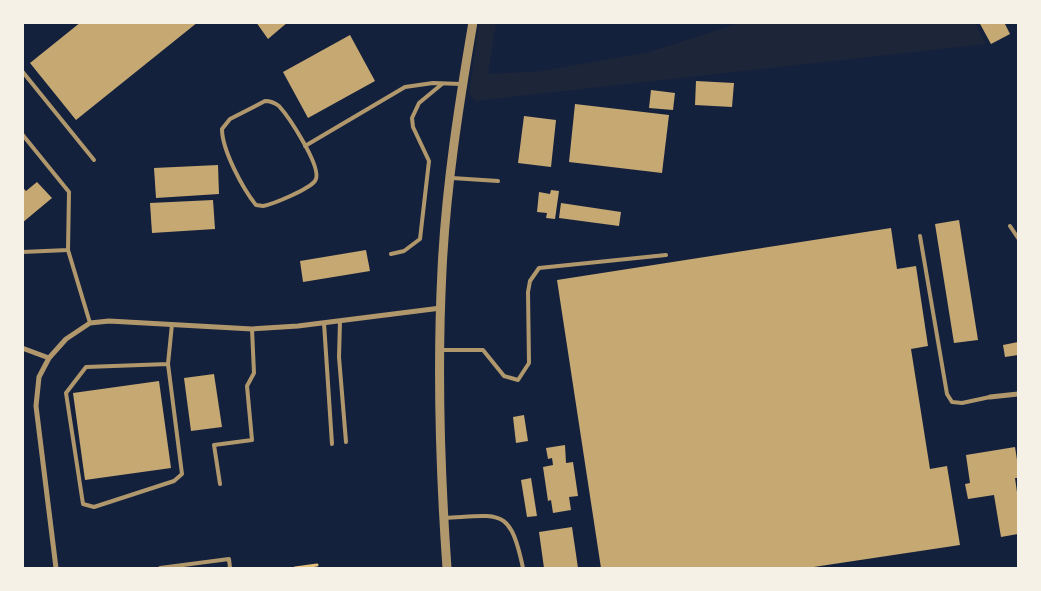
<svg xmlns="http://www.w3.org/2000/svg" width="1041" height="591" viewBox="0 0 1041 591" font-family="Jost,sans-serif">
<rect width="100%" height="100%" fill="#14213d"/>
<path fill="#1d2539" d="M479 23H496L488 74 542 71 649 52 740 23H975L986 44 475 101 469 93Z"/>
<g fill="#c6a872">
<path d="M81 22H198L76 120 30 63Z"/>
<path d="M256 22H288L268 39Z"/>
<path d="M979 22H1004L1010 34 991 44Z"/>
<path d="M350 35 375 81 308 118 283 72Z"/>
<path d="M696 81 734 83 732 107 695 105Z"/>
<path d="M651 90 675 93 673 110 649 108Z"/>
<path d="M575 104 669 115 662 173 569 162Z"/>
<path d="M524 116 556 120 551 167 518 163Z"/>
<path d="M218 165 219 194 156 198 154 168Z"/>
<path d="M37 182 52 198 22 223V187L26 191Z"/>
<path d="M551 190 559 191 555 219 546 218 547 213 537 212 539 192 550 194Z"/>
<path d="M213 200 215 229 152 233 150 203Z"/>
<path d="M561 203 621 212 619 226 559 218Z"/>
<path d="M959 220 978 340 954 343 935 224Z"/>
<path d="M891 228 897 269 916 266 928 346 911 349 930 469 947 466 960 545 807 568H601L557 280Z"/>
<path d="M366 250 370 271 303 282 300 261Z"/>
<path d="M1018 342V355L1005 357 1003 345Z"/>
<path d="M214 374 222 427 191 431 184 378Z"/>
<path d="M159 381 171 468 85 480 73 393Z"/>
<path d="M524 415 528 441 516 443 513 417Z"/>
<path d="M565 445 566 463 573 462 578 496 569 497 571 510 553 513 551 500 548 501 543 467 553 465 552 458 548 459 546 448Z"/>
<path d="M1015 447 1018 466V478H1015L1018 499V534L1001 537 994 495 968 499 965 484 970 483 966 455Z"/>
<path d="M531 478 537 516 527 517 521 480Z"/>
<path d="M572 527 578 568H544L539 532Z"/>
</g>
<g fill="none" stroke-linecap="round" stroke-linejoin="round">
<path stroke="#e5c07b" stroke-width="3" d="M295 568 317 565"/>
<g stroke="#b1986c" stroke-width="4">
<path d="M22 71 94 160"/>
<path d="M265 101C270 101 275 103 279 106 288 116 324 169 315 181 309 189 274 204 263 206L256 205C243 189 222 150 222 129L230 119Z"/>
<path d="M22 134 69 192 68 250 22 252"/>
<path d="M305 146 405 87 433 83 462 84"/>
<path d="M452 178 498 181"/>
<path d="M1010 226 1018 238"/>
<path d="M920 236 947 394 952 402 962 403 990 397"/>
<path d="M68 250 90 323"/>
<path d="M391 254 404 251 420 239 429 161 413 127 412 118 419 103 442 84"/>
<path d="M340 321 339 357 346 442"/>
<path d="M324 323 332 444"/>
<path d="M441 350H483L504 376 518 380 529 363 528 292 530 281 539 268 666 255"/>
<path d="M168 364 86 367 66 393 83 504 94 507 174 481 182 474 168 364 172 324"/>
<path d="M220 484 214 445 252 440 247 386 254 373 252 329"/>
<path d="M445 518C501 515 510 507 523 568"/>
<path d="M160 568 229 559 230 568"/>
</g>
<g stroke="#b1986c" stroke-width="5">
<path d="M22 348 49 358"/>
<path d="M990 397 1018 394"/>
<path d="M56 568 36 406 39 377 49 358 66 339 90 323 109 321 252 329 298 326 441 308"/>
</g>
<path stroke="#b1986c" stroke-width="9" d="M447 568C440 470 437 369 442 270 446 187 459 104 473 22"/>
</g>
<rect width="1041" height="591" fill="none" stroke="#f6f1e7" stroke-width="48"/>
</svg>
